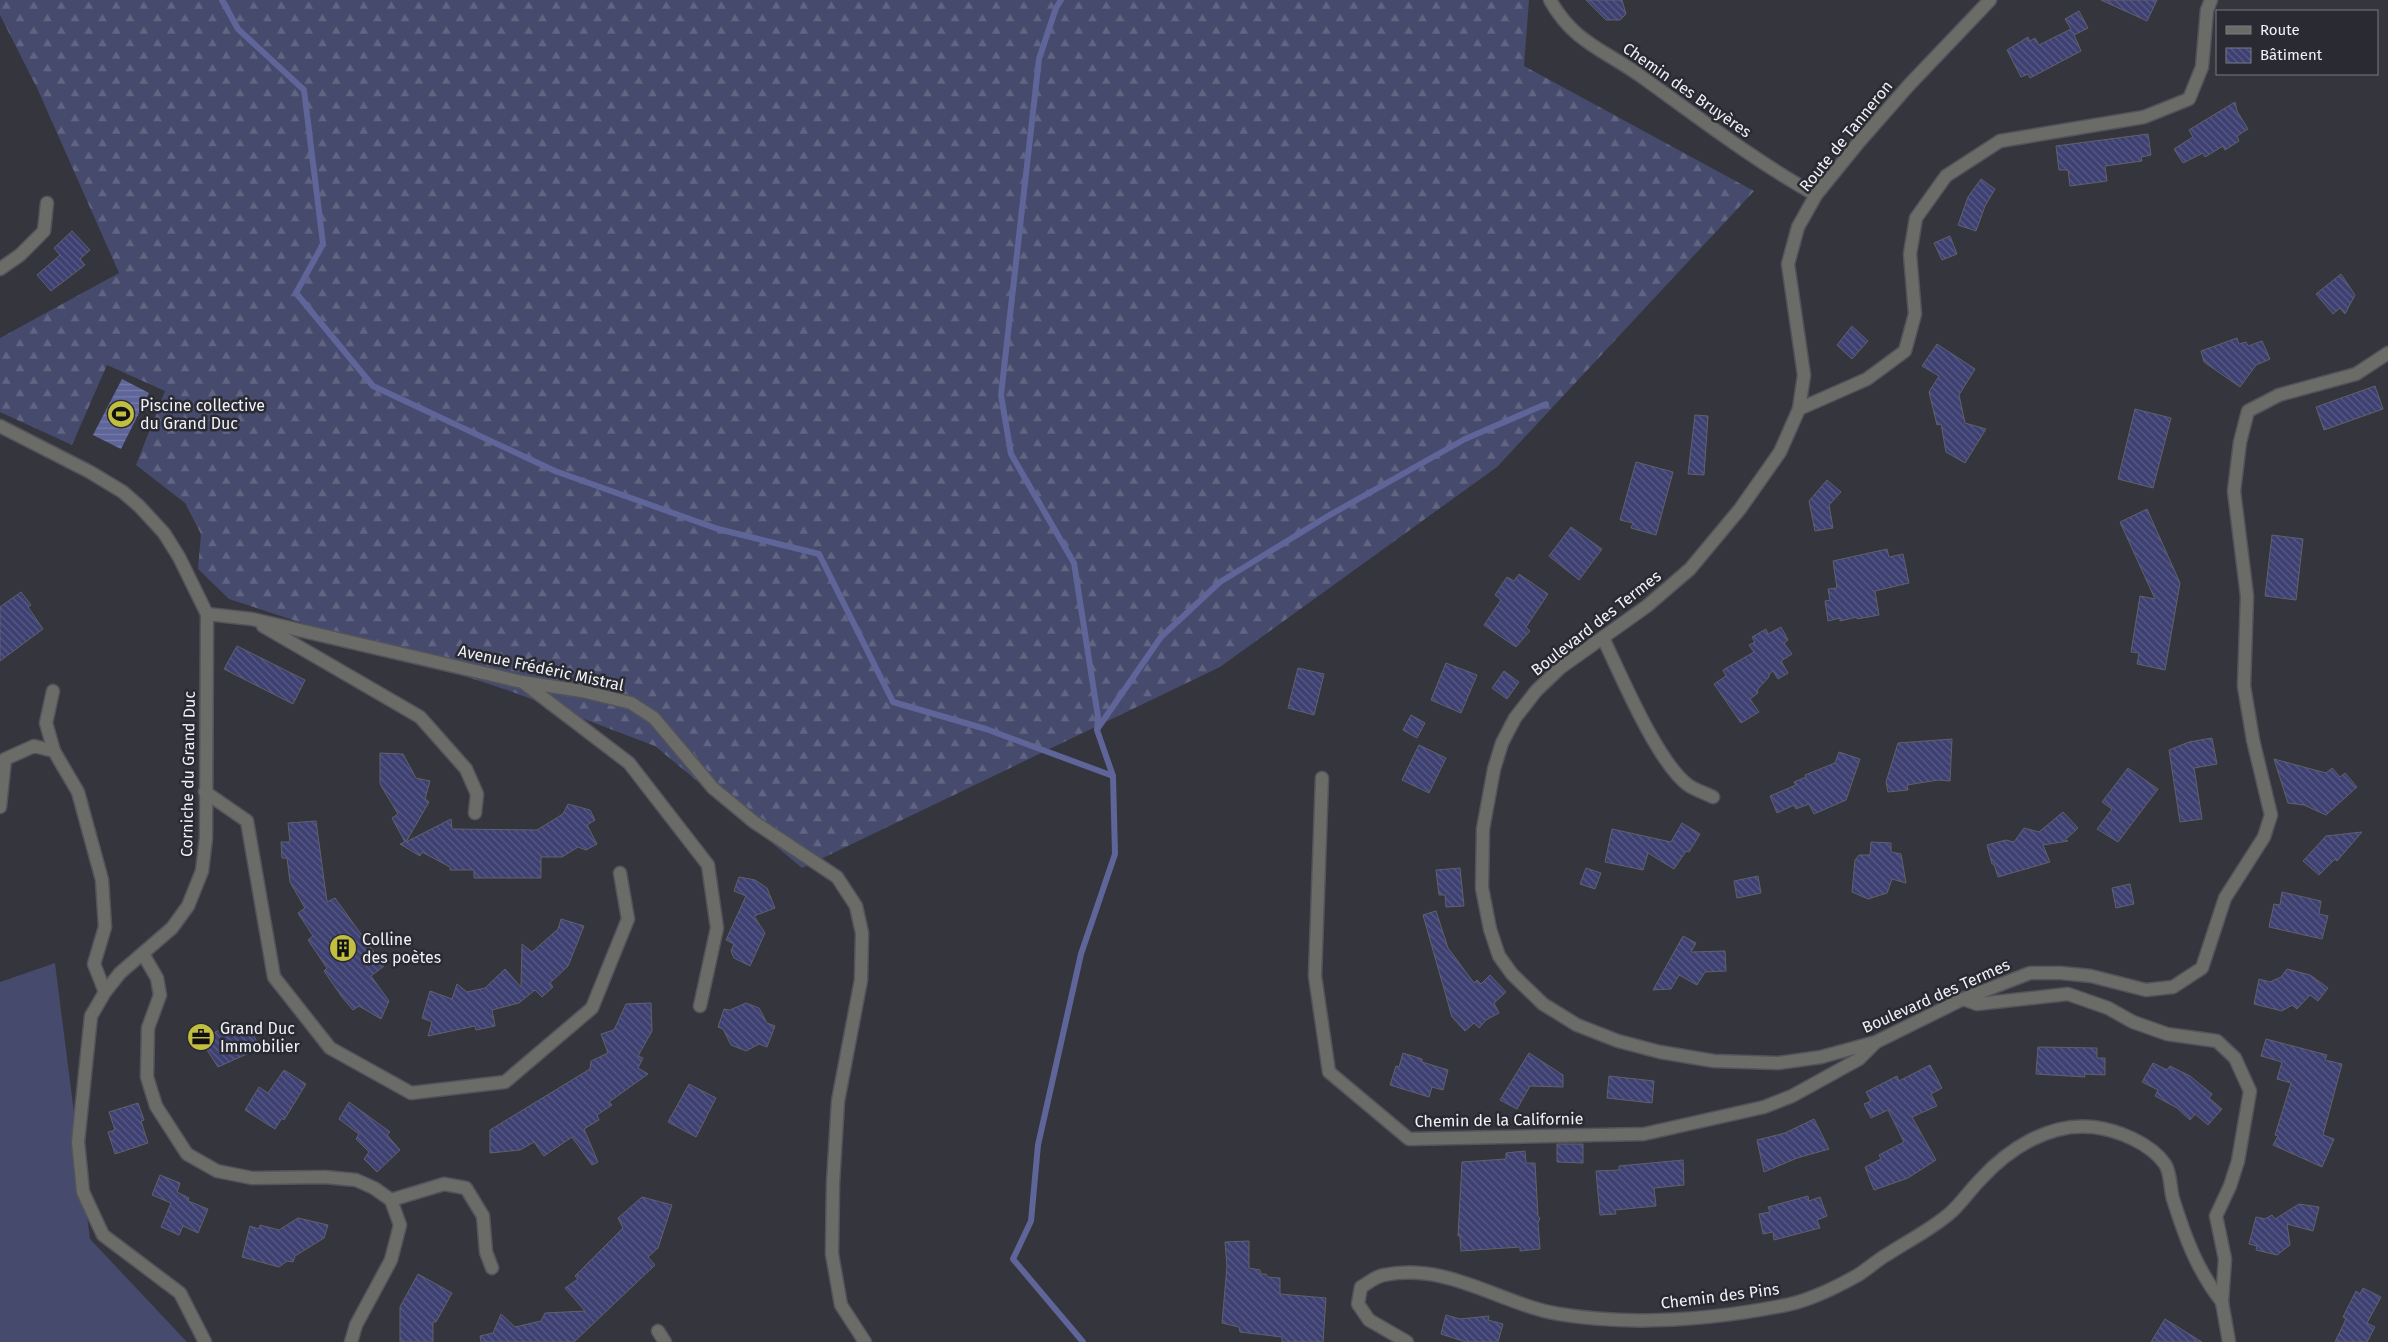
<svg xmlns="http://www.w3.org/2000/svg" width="2388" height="1342" viewBox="0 0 2388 1342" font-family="'Fira Sans',sans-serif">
<defs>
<pattern id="forest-firs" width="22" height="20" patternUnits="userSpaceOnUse" patternTransform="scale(1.25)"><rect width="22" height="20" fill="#464a6c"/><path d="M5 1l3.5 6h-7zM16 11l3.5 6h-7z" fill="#616582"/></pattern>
<pattern id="water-rules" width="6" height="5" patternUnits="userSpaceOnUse" patternTransform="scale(1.25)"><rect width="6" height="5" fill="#5f6599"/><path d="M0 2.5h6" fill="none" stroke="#767ca8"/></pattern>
<pattern id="building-back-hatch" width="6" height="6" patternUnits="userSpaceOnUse" patternTransform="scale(1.25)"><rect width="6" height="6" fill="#3d4071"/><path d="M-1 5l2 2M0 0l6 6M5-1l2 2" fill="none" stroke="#5a5c86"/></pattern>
</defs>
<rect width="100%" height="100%" fill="#34353d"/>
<path fill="#464a6c" d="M55 963 90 1239 187 1342H0V982Z"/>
<path fill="url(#forest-firs)" d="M0 0H1529L1524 66 1754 191 1497 467 1220 667 802 868 655 746 510 691 229 599 198 569 201 534 185 503 136 465 165 391 107 365 72 445 0 412V338L119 273 38 90 0 15Z"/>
<path fill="url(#water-rules)" d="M122 379 149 393 121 449 93 435Z"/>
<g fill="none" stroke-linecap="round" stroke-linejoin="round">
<g stroke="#5f6599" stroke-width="6">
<path d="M222 0 238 29 304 90 323 244 296 293 373 386 555 471 718 529 819 554 893 702 986 729 1113 776"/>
<path d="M1061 0 1056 8 1039 59 1001 395 1011 454 1074 563 1098 717 1097 730 1113 776 1115 854 1081 954 1038 1145 1031 1221 1013 1259 1083 1342"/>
<path d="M1098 728 1161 637 1220 582 1328 516 1465 439 1546 404"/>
</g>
</g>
<g fill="url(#building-back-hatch)" stroke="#60616a">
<path d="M1586 0H1622L1626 14 1620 20H1606Z"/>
<path d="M2101 0H2157L2147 21Z"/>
<path d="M2079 11 2088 28 2074 35 2081 51 2030 78 2028 74 2021 77 2007 50 2028 37 2030 41 2035 38 2039 45 2071 29 2065 19Z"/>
<path d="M2235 102 2237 111 2248 129 2237 136 2239 141 2225 150 2223 146 2205 157 2203 153 2183 163 2174 149 2193 137 2189 130Z"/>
<path d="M2148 134 2151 155 2141 157 2142 161 2105 166 2107 181 2070 186 2068 170H2059L2056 146Z"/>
<path d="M1981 179 1995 189 1985 206 1976 231 1958 225 1968 197Z"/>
<path d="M72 231 90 250 80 259 85 265 51 291 37 275 60 255 54 248Z"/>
<path d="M1950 236 1957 254 1942 260 1934 243Z"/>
<path d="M2341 274 2355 295 2345 314 2340 308 2333 314 2316 294Z"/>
<path d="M1852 326 1868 341 1852 359 1837 345Z"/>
<path d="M2237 338 2239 344 2246 342 2248 346 2262 341 2270 359 2256 365 2240 387 2204 362 2201 351Z"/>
<path d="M1937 344 1975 369 1959 395 1965 423 1986 429 1965 463 1946 452 1941 424 1937 425 1929 392 1939 376 1922 366Z"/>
<path d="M2375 386 2383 409 2324 430 2316 407Z"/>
<path d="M2135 409 2171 418 2153 488 2118 479Z"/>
<path d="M1695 415 1708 416 1704 475 1688 474Z"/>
<path d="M1636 462 1673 472 1656 535 1631 528 1633 523 1620 520Z"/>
<path d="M1827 480 1841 492 1829 505 1833 528 1815 531 1809 501Z"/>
<path d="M2147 509 2180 583 2165 670 2137 664 2139 653 2131 652 2140 596 2155 599 2120 522Z"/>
<path d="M1571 527 1602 549 1579 580 1549 556Z"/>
<path d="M2272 535 2303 539 2296 600 2265 596Z"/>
<path d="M1887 549 1889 557 1903 554 1909 583 1875 591 1879 615 1857 619V617L1840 621V618L1828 621 1825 601 1830 600 1828 589 1837 588 1833 561Z"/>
<path d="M1519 574 1548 594 1526 627 1530 631 1516 647 1484 625 1501 600 1495 595 1507 577 1514 581Z"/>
<path d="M21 592 31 605 28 607 43 629 0 661V607Z"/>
<path d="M1781 627 1788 640 1784 643 1792 654 1781 661 1788 673 1778 679 1773 671 1770 673 1768 678 1757 690 1758 693 1750 699 1759 712 1741 723 1714 684 1726 676 1723 670 1754 652 1749 645 1755 642 1752 637 1766 629 1768 634Z"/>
<path d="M237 646 305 680 293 704 224 669Z"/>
<path d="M1446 663 1477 675 1461 713 1431 700Z"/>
<path d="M1298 668 1324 674 1314 715 1288 708Z"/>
<path d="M1504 671 1519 682 1507 699 1492 688Z"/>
<path d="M1411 715 1425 723 1417 738 1403 730Z"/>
<path d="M2212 738 2217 764 2194 768 2202 819 2180 822 2169 750 2189 742Z"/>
<path d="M1952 739 1950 781 1938 780 1907 785 1908 790 1888 792 1886 782 1898 743Z"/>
<path d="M1419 745 1446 758 1429 793 1402 780Z"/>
<path d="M1839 752 1860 759 1846 800 1814 814 1809 804 1796 809 1794 805 1777 813 1770 796 1796 785 1794 782 1806 777 1805 775 1835 763Z"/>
<path d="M380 753 403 754 416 778 430 781 425 799 429 802 406 842 451 819 452 829 537 830 563 814 568 804 590 810 595 820 587 825 597 844 586 850 578 847 562 857H541V878H474V870H450V867L422 852 420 856 400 844 405 842 392 818 398 814 380 784Z"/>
<path d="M2274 759 2326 773 2332 768 2340 777 2345 773 2357 787 2326 815 2304 805 2288 803Z"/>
<path d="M2128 768 2158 789 2118 842 2097 829 2112 809 2102 802Z"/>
<path d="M2063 812 2078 828 2065 840 2068 841 2043 845 2050 862 1998 877 1994 864H1992L1987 845 2006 840 2014 842 2024 828 2039 832Z"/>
<path d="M316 821 327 902 335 898 384 966 371 976 389 1001 381 1019 359 1006 353 1010 342 997 324 971 327 968 308 940 313 936 298 913 305 908 290 882 287 858H282L281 842H290L288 823Z"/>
<path d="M1682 823 1700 834 1689 852 1686 851 1674 869 1648 853 1643 870 1605 862 1612 829 1671 842Z"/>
<path d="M2362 832 2337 861 2335 859 2319 875 2303 861 2326 836Z"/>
<path d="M1871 842 1891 843V852L1901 854 1906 883 1892 879 1887 893 1868 899 1852 892 1855 860 1859 855H1870Z"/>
<path d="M1460 868 1464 906 1446 907 1445 895H1439L1436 870Z"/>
<path d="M1586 868 1601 873 1595 889 1580 884Z"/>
<path d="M1758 876 1761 893 1737 898 1734 881Z"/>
<path d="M739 877 755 880 767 888 775 908 754 916 765 933 750 966 734 958 731 951 734 944 726 940 746 896 734 891Z"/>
<path d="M2130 884 2134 904 2116 908 2112 888Z"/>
<path d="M2282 892 2321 901 2319 914 2328 916 2322 939 2269 927 2274 904 2280 905Z"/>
<path d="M1436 911 1448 948 1474 983 1477 980 1481 984 1490 975 1506 992 1494 1003 1499 1013 1486 1020 1479 1028 1474 1023 1465 1031 1452 1017 1423 915Z"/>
<path d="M561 919 584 926 568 966 550 983 553 987 542 997 535 990 519 1003 492 1010 495 1026 476 1030 475 1026 428 1036 432 1022 422 1018 430 991 452 999 457 984 467 992 485 988 505 969 521 987 522 944 532 952 558 929Z"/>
<path d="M1683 936 1696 943 1691 952 1725 951 1726 971 1705 972 1697 985 1679 975 1671 989 1653 990Z"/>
<path d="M2287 969 2310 975 2328 988 2318 1001 2310 995 2297 1009 2292 1005 2282 1011 2254 1004 2259 979 2270 982 2281 977Z"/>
<path d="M651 1003 652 1031 638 1056 643 1058 638 1068 648 1074 609 1102 612 1105 597 1115 599 1120 584 1129 598 1162 592 1165 572 1137 544 1156 534 1142 520 1150 490 1153V1130L590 1069 591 1061 608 1053 601 1034 614 1030 626 1004Z"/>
<path d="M746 1003 759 1008 767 1023 775 1026 767 1047 759 1044 746 1051 731 1045 723 1029 718 1027 724 1009 730 1010Z"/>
<path d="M248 1024 260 1048 218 1067 200 1039 229 1026 232 1031Z"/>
<path d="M2266 1039 2327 1055 2325 1060 2342 1064 2323 1135 2334 1139 2322 1167 2273 1145 2278 1136 2275 1135 2291 1083 2277 1079 2282 1062 2261 1056Z"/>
<path d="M2038 1047 2097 1048V1058H2105V1075L2084 1074 2085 1077 2036 1074Z"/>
<path d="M1403 1053 1422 1059V1062L1448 1070 1443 1090 1432 1087 1429 1097 1390 1085 1396 1066 1399 1067Z"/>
<path d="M1529 1053 1563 1075V1087L1530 1086 1517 1109 1500 1100Z"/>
<path d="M2153 1063 2167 1070 2170 1066 2190 1076 2212 1094 2209 1098 2222 1109 2208 1125 2195 1114 2190 1120 2177 1108 2155 1096 2158 1090 2142 1082Z"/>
<path d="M1930 1065 1942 1088 1931 1094 1937 1106 1912 1117 1936 1160 1908 1178 1874 1190 1865 1167 1881 1159 1879 1155 1904 1142 1888 1110 1871 1118 1864 1104 1871 1101 1866 1092 1897 1076 1899 1081Z"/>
<path d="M284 1070 306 1084 284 1120 282 1118 275 1129 245 1110 259 1087 268 1093Z"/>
<path d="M1609 1076 1654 1081 1652 1103 1607 1098Z"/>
<path d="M689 1084 716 1098 696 1137 668 1122Z"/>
<path d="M349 1102 390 1132 387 1135 400 1150 377 1172 364 1159 369 1152 356 1139 359 1134 339 1119Z"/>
<path d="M138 1103 144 1120 141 1121 148 1143 115 1154 108 1132 115 1130 109 1112Z"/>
<path d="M1814 1119 1829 1149 1797 1158 1764 1172 1757 1140 1785 1133Z"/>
<path d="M1557 1144H1583V1163L1557 1162Z"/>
<path d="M1525 1151 1526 1163H1535L1538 1216 1540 1218 1538 1223 1540 1249 1520 1251V1247L1461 1251 1460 1236H1458L1462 1162 1506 1159V1153Z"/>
<path d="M1683 1160 1684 1185 1654 1188 1656 1206 1615 1210 1616 1214 1600 1215 1596 1171 1619 1170V1166Z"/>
<path d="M160 1175 180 1183 177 1192 189 1198 188 1201 208 1209 198 1233 183 1226 179 1235 161 1227 171 1203 152 1195Z"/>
<path d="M1808 1196 1809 1201 1820 1197 1827 1216 1817 1220 1820 1228 1774 1240 1773 1232 1763 1234 1759 1214 1770 1212 1768 1207Z"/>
<path d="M642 1197 672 1205 658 1248 648 1257 655 1265 574 1342H481L480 1336 493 1333 501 1314 515 1327 541 1321 545 1313 585 1311 565 1288 578 1279 575 1276 623 1228 618 1218Z"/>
<path d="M2299 1204 2319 1207 2313 1231 2287 1224 2290 1245 2277 1255 2256 1250 2257 1246 2249 1244 2256 1217 2265 1219 2272 1215 2275 1219Z"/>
<path d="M298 1218 328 1225 324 1238 295 1256 293 1262 287 1261 279 1267 242 1257 250 1226 259 1229 260 1225 279 1230Z"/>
<path d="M1249 1241V1268L1260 1270 1261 1274H1266L1268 1277 1280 1278V1294L1326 1298 1323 1342H1282V1337L1240 1332 1239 1327 1222 1323 1227 1266 1225 1242Z"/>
<path d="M418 1274 452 1293 436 1322H433V1342H400V1307Z"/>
<path d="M2363 1288 2381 1297 2367 1323 2375 1327 2367 1342H2335L2346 1319 2343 1317 2356 1291 2360 1294Z"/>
<path d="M1446 1315 1460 1319 1489 1316 1488 1320 1503 1324 1498 1342H1466L1441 1334Z"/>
<path d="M2165 1319 2202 1342H2151Z"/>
</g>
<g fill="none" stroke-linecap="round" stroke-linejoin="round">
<g stroke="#52535b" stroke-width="15">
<g id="minor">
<path d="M1550 0C1574 43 1605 50 1642 77 1699 118 1755 161 1816 195"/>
<path d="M1990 0 1909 85 1859 142 1816 195 1798 227 1788 264 1804 375 1799 409 1780 452 1740 509 1690 569 1647 606 1560 668 1536 691 1515 718 1502 743 1494 769 1483 829 1482 888 1490 929 1499 956 1512 974 1543 1004 1577 1025 1618 1041 1660 1052 1714 1061 1778 1063 1821 1057 1876 1042 1963 999 2030 973H2061L2091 976 2146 990 2173 987 2202 968 2225 898 2264 837 2271 815 2253 740 2244 686 2247 596 2234 491 2240 442 2248 411 2279 395 2356 374 2388 353"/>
<path d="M0 269 20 255 44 231 47 203"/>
<path d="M1799 409 1867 379 1905 351 1915 314 1910 254 1916 218 1946 176 2000 141 2144 117 2189 99 2202 67 2207 10 2211 0"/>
<path d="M0 426 90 472 123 492 139 506 164 533 179 557 207 614 206 838 202 871 188 906 172 928 120 973 105 992 91 1016 78 1142 83 1192 103 1235 180 1293 205 1342"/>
<path d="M207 614 252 619 522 682 582 691 631 703 654 718 713 788 754 822 837 877 856 906 862 933 861 980 838 1101 833 1183 832 1254 841 1305 865 1342"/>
<path d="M263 626 420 717 466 769 477 794 475 813"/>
<path d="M1603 638C1621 675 1657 762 1688 785 1695 790 1705 793 1713 797"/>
<path d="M524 683 629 763 708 865 717 928 700 1006"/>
<path d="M53 691 46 723 54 751"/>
<path d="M1322 778 1315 976 1329 1072 1409 1139 1644 1134 1764 1107 1792 1096 1859 1059 1875 1043"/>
<path d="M205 792 247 821 274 977 330 1048 411 1093 505 1082 592 1008 628 919 620 873"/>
<path d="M0 807 5 759 34 746 54 751 78 792 102 880 105 927 94 964 105 992"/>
<path d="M143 954 157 978 160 995 148 1028 147 1077 156 1106 187 1154 217 1171 252 1178 325 1177 356 1180 374 1188 391 1200 400 1225 391 1260 356 1325 351 1342"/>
<path d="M1963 999 1977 1004 2068 994 2108 1008 2133 1022 2167 1034 2217 1041 2235 1058 2250 1091 2238 1161 2230 1186 2216 1216 2225 1259 2222 1302 2229 1342"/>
<path d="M391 1200 444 1184 466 1188 483 1216 486 1252 492 1268"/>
<path d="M658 1331 665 1342"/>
<path d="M1407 1342 1369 1320 1358 1304 1361 1287C1368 1283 1376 1276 1384 1275 1448 1262 1500 1304 1559 1314 1633 1326 1709 1320 1781 1306 1807 1302 1835 1288 1858 1275 1868 1269 1877 1260 1888 1254 1908 1241 1930 1230 1949 1214 1960 1205 1969 1191 1980 1180 2008 1149 2050 1122 2093 1127 2118 1130 2150 1143 2165 1164 2171 1173 2170 1189 2173 1199 2185 1237 2197 1270 2222 1302"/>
</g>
</g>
<use href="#minor" stroke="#6b6b67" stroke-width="12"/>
</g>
<defs>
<g id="stadium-disc" transform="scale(1.4375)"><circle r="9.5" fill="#c1be40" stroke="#2a2b32"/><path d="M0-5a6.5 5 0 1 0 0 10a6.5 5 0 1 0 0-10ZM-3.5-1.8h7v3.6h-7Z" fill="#111"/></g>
<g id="building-disc" transform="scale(1.4375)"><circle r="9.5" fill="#c1be40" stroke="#2a2b32"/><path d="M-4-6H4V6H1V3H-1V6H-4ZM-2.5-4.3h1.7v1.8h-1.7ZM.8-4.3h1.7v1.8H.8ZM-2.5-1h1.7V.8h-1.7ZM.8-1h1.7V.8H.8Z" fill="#111"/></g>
<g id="office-disc" transform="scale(1.4375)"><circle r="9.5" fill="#c1be40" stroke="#2a2b32"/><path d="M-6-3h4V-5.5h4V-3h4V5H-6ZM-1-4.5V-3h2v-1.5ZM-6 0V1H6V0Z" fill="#111"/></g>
</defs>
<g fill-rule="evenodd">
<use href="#stadium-disc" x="121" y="414"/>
<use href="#building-disc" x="343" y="948"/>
<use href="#office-disc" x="201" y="1037"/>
</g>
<g text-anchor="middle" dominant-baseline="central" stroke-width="5" stroke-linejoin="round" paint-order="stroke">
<g font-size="16" fill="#f1f2f7" stroke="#2a2b32">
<text transform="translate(1687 90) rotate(35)">Chemin des Bruyères</text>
<text transform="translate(1846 136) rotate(-51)">Route de Tanneron</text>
<text transform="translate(1596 623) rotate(-38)">Boulevard des Termes</text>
<text transform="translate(541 668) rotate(12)">Avenue Frédéric Mistral</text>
<text transform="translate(188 774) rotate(-89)">Corniche du Grand Duc</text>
<text transform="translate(1936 996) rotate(-24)">Boulevard des Termes</text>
<text transform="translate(1499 1120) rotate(-1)">Chemin de la Californie</text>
<text transform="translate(1720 1296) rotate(-7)">Chemin des Pins</text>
</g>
<g font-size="16" fill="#f1f2f7" stroke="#2a2b32" text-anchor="start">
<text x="140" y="405">Piscine collective<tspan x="140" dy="18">du Grand Duc</tspan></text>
<text x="362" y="939">Colline<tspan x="362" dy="18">des poètes</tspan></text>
<text x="220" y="1028">Grand Duc<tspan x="220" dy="18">Immobilier</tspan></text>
</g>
</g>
<rect x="2216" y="10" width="162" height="65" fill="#2a2b32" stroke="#7a7b81"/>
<rect x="2226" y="26" width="25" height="8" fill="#6b6b67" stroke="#7a7b81"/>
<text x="2260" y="35" font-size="15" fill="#f1f2f7">Route</text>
<rect x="2226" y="48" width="25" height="15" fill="url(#building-back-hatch)" stroke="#7a7b81"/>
<text x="2260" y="60" font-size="15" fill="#f1f2f7">Bâtiment</text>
</svg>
